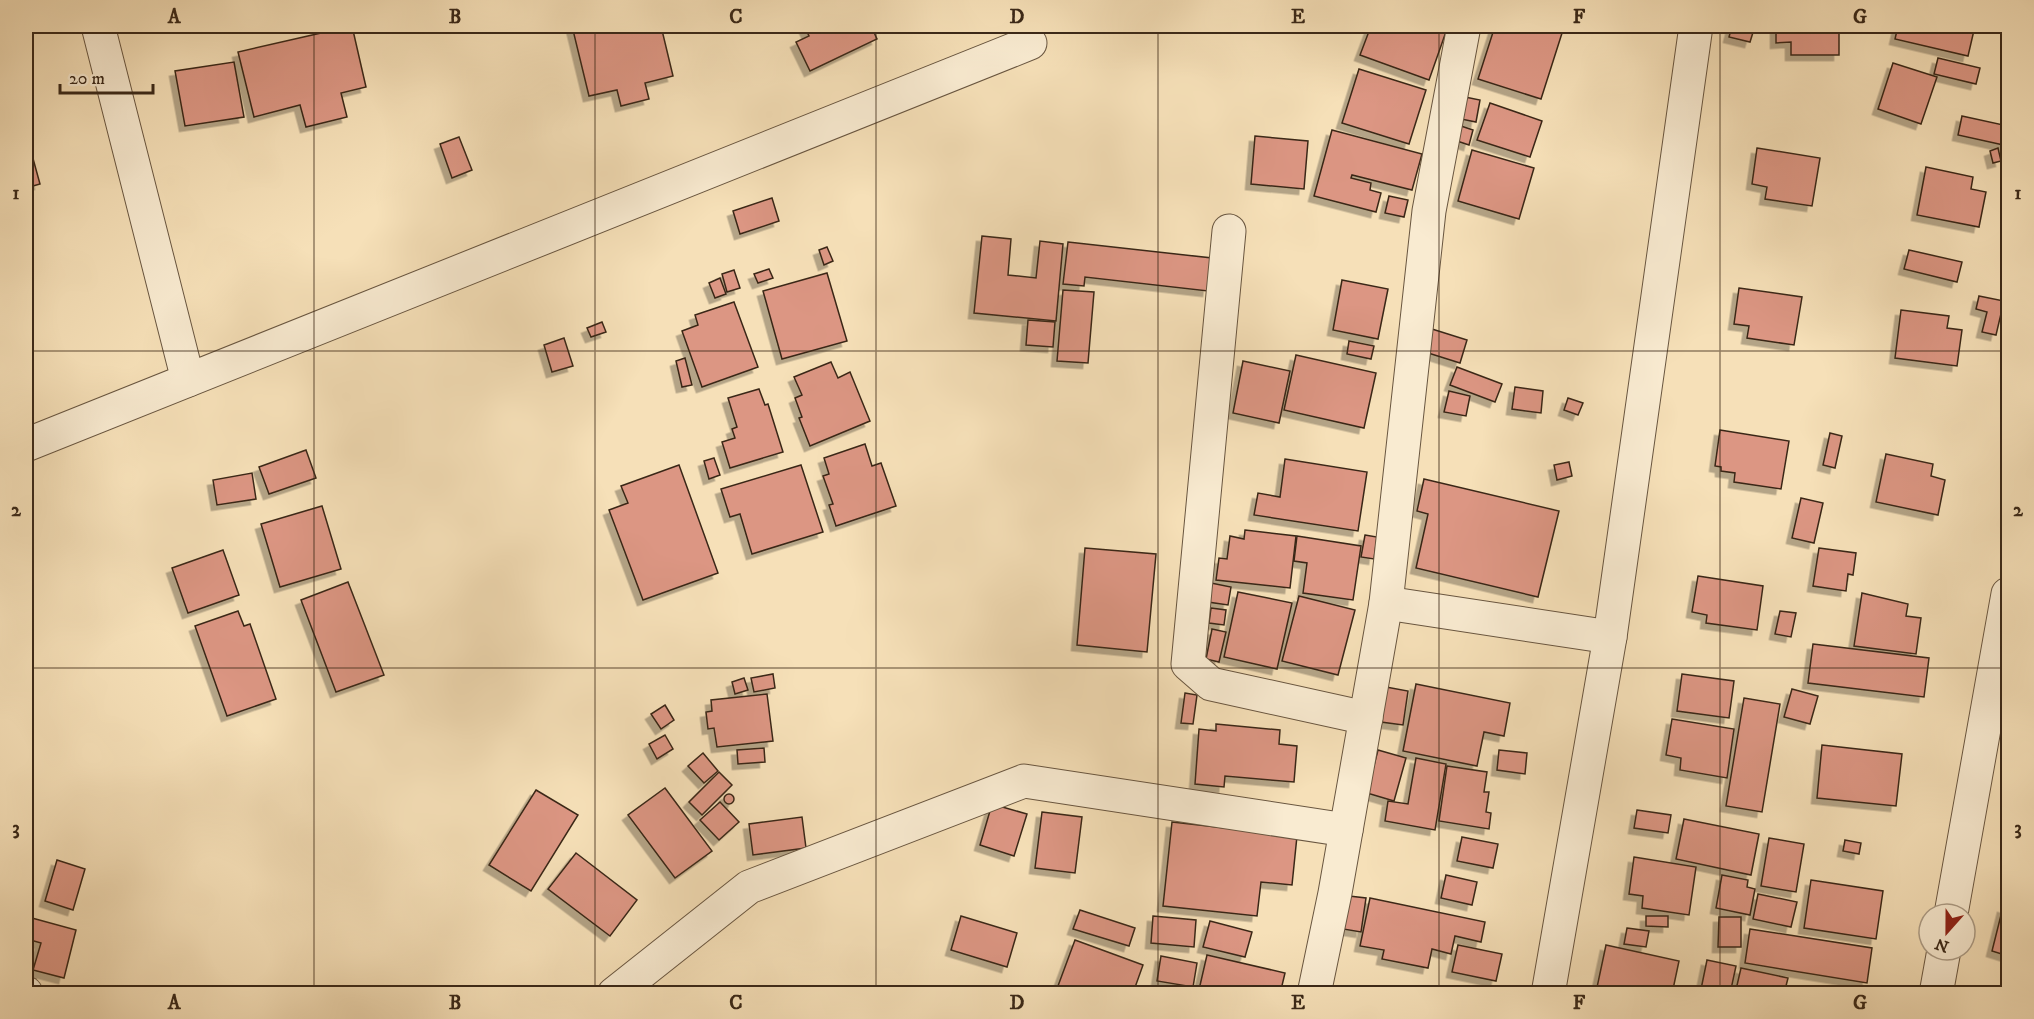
<svg xmlns="http://www.w3.org/2000/svg" width="2034" height="1019" viewBox="0 0 2034 1019" font-family="'IM FELL DW Pica',serif">
<defs>
<filter id="shadow"><feDropShadow dx="-5.5" dy="5.5" stdDeviation="0" flood-color="#0004"/></filter>
</defs>
<rect width="100%" height="100%" fill="#f6e0b8"/>
<filter id="stains"><feTurbulence type="fractalNoise" baseFrequency=".00333" numOctaves="4"/><feColorMatrix values="0 0 0 0 .2 0 0 0 0 .09 0 0 0 0 .02 0 0 0 .5 -.17"/></filter>
<radialGradient id="worn" r=".72"><stop offset=".6" stop-color="#630" stop-opacity="0"/><stop offset="1" stop-color="#630" stop-opacity=".3"/></radialGradient>
<g fill="#dc9683" stroke="#3a2818" stroke-width="1.5" filter="url(#shadow)">
<path d="M352 26 366 87 341 93 347 117 306 127 300 105 254 117 238 52Z"/>
<path d="M572 26H661L673 76 645 83 649 99 621 106 617 90 589 96Z"/>
<path d="M804 26H871L877 39 810 71 796 42 809 36Z"/>
<path d="M1371 26H1448L1429 80 1360 55Z"/>
<path d="M1495 26H1548L1563 30 1541 99 1478 79Z"/>
<path d="M1732 26H1755L1750 42 1729 37Z"/>
<path d="M1776 26H1839V55H1791V42L1776 43Z"/>
<path d="M1898 26H1975L1968 56 1895 39Z"/>
<path d="M1938 58 1980 68 1976 84 1934 74Z"/>
<path d="M234 62 244 117 185 126 175 71Z"/>
<path d="M1893 63 1937 77 1921 124 1878 109Z"/>
<path d="M1359 69 1426 90 1409 144 1342 123Z"/>
<path d="M1465 97 1480 100 1476 122 1461 119Z"/>
<path d="M1490 103 1542 121 1530 157 1477 140Z"/>
<path d="M1962 116 2008 126V146L1958 135Z"/>
<path d="M1455 124 1473 130 1469 145 1451 139Z"/>
<path d="M1332 130 1422 154 1412 190 1352 175 1351 178 1371 183 1370 190 1381 193 1376 212 1314 196Z"/>
<path d="M26 133 40 184 26 188Z"/>
<path d="M1255 136 1308 141 1304 189 1251 184Z"/>
<path d="M459 137 472 170 452 178 440 144Z"/>
<path d="M1757 148 1820 158 1812 206 1765 199 1767 187 1752 184Z"/>
<path d="M1998 148 2001 161 1993 163 1990 151Z"/>
<path d="M1472 150 1534 168 1519 219 1458 201Z"/>
<path d="M1926 167 1973 177 1971 189 1986 192 1979 227 1917 215Z"/>
<path d="M1389 196 1408 200 1404 217 1385 213Z"/>
<path d="M772 198 779 221 740 234 733 211Z"/>
<path d="M982 236 1011 239 1008 275 1036 278 1040 241 1063 244 1056 321 974 313Z"/>
<path d="M1068 242 1212 258 1208 291 1085 277 1084 286 1063 284Z"/>
<path d="M827 247 833 261 824 265 819 250Z"/>
<path d="M1909 250 1962 262 1957 282 1904 269Z"/>
<path d="M769 269 773 278 758 283 754 274Z"/>
<path d="M734 270 740 288 727 292 722 274Z"/>
<path d="M827 273 847 341 782 359 763 291Z"/>
<path d="M720 278 726 294 715 298 709 283Z"/>
<path d="M1342 280 1388 289 1378 339 1333 330Z"/>
<path d="M1739 288 1802 297 1794 345 1747 338 1749 326 1734 324Z"/>
<path d="M1063 290 1094 292 1088 363 1057 361Z"/>
<path d="M1979 296 2004 301 1996 335 1982 332 1987 312 1976 309Z"/>
<path d="M734 302 758 367 702 387 682 331 698 325 695 315Z"/>
<path d="M1901 310 1949 316 1947 328 1962 330 1957 366 1895 358Z"/>
<path d="M1028 320 1055 322 1053 347 1026 345Z"/>
<path d="M602 322 606 332 591 337 587 328Z"/>
<path d="M1432 329 1467 340 1460 363 1425 352Z"/>
<path d="M564 338 573 366 552 372 544 345Z"/>
<path d="M1349 341 1374 346 1371 359 1347 354Z"/>
<path d="M1296 355 1376 373 1364 428 1284 410Z"/>
<path d="M685 358 692 385 682 387 676 361Z"/>
<path d="M1243 361 1290 371 1279 423 1233 413Z"/>
<path d="M831 362 838 378 850 372 870 421 810 446 799 418 802 417 795 398 802 395 794 377Z"/>
<path d="M1457 367 1502 384 1495 402 1450 385Z"/>
<path d="M1515 387 1543 391 1541 413 1512 409Z"/>
<path d="M759 389 765 405 768 404 783 452 730 468 722 442 735 438 732 429 737 427 728 398Z"/>
<path d="M1449 391 1470 396 1466 416 1444 412Z"/>
<path d="M1568 398 1583 403 1578 415 1564 410Z"/>
<path d="M1720 430 1789 441 1781 489 1734 482 1735 473 1721 471V467L1715 466Z"/>
<path d="M1830 433 1842 436 1835 468 1823 465Z"/>
<path d="M865 444 872 466 881 463 896 506 836 526 829 505 833 504 823 476 829 474 824 458Z"/>
<path d="M306 450 316 478 269 494 259 467Z"/>
<path d="M1886 454 1933 464 1931 476 1945 480 1938 515 1876 502Z"/>
<path d="M714 458 720 475 709 479 704 461Z"/>
<path d="M1285 459 1367 472 1358 531 1254 515 1258 493 1280 497Z"/>
<path d="M1569 462 1572 476 1557 480 1554 465Z"/>
<path d="M679 465 718 573 643 600 609 510 628 503 621 486Z"/>
<path d="M801 465 823 532 752 554 740 514 730 517 721 489Z"/>
<path d="M252 473 256 499 217 505 213 480Z"/>
<path d="M1424 479 1559 511 1538 597 1416 568 1428 514 1417 511Z"/>
<path d="M1801 498 1823 503 1814 543 1792 538Z"/>
<path d="M322 506 341 569 280 587 261 524Z"/>
<path d="M1245 530 1296 536 1290 588 1216 580 1219 558 1227 559 1230 536 1244 539Z"/>
<path d="M1365 535 1377 537 1374 559 1361 557Z"/>
<path d="M1297 536 1361 546 1353 600 1303 593 1307 563 1294 561Z"/>
<path d="M1085 548 1156 554 1147 652 1077 645Z"/>
<path d="M1819 548 1856 553 1853 575 1848 574 1846 591 1813 586Z"/>
<path d="M223 550 239 595 188 613 172 568Z"/>
<path d="M1698 576 1763 586 1757 630 1706 623 1707 615 1692 612Z"/>
<path d="M348 582 384 675 336 692 301 600Z"/>
<path d="M1211 583 1231 587 1228 605 1208 602Z"/>
<path d="M1238 592 1292 603 1277 669 1224 657Z"/>
<path d="M1862 593 1908 604 1906 616 1921 618 1916 654 1854 646Z"/>
<path d="M1299 596 1355 610 1338 675 1282 661Z"/>
<path d="M1211 608 1226 610 1224 625 1209 623Z"/>
<path d="M238 611 244 626 250 624 276 699 227 716 195 626Z"/>
<path d="M1780 611 1796 613 1791 637 1775 634Z"/>
<path d="M1212 629 1226 632 1219 662 1206 659Z"/>
<path d="M1813 644 1929 658 1924 697 1808 683Z"/>
<path d="M773 674 775 688 754 692 751 678Z"/>
<path d="M1682 674 1734 681 1729 718 1677 711Z"/>
<path d="M744 678 748 690 735 694 732 682Z"/>
<path d="M1416 684 1510 703 1504 736 1484 732 1477 766 1403 751Z"/>
<path d="M1386 687 1408 691 1403 725 1381 722Z"/>
<path d="M1792 689 1818 696 1810 724 1784 717Z"/>
<path d="M1185 693 1197 695 1193 724 1181 723Z"/>
<path d="M767 694 773 741 717 747 714 728 708 729 706 712 712 711 711 700Z"/>
<path d="M1744 698 1780 704 1762 812 1726 806Z"/>
<path d="M665 705 674 720 661 729 651 714Z"/>
<path d="M1672 719 1734 729 1727 778 1680 770 1681 758 1666 755Z"/>
<path d="M1216 724 1280 730 1279 744 1297 746 1294 782 1225 776 1224 787 1195 784 1199 729 1216 731Z"/>
<path d="M665 735 673 749 657 759 649 744Z"/>
<path d="M1822 745 1902 754 1896 806 1817 798Z"/>
<path d="M764 748 765 762 738 764 737 750Z"/>
<path d="M1378 750 1406 758 1394 801 1367 793Z"/>
<path d="M1499 750 1527 753 1525 774 1497 770Z"/>
<path d="M703 753 718 771 704 783 688 766Z"/>
<path d="M1416 758 1446 764 1435 830 1385 821 1388 801 1408 804Z"/>
<path d="M1447 766 1487 772 1484 792H1489L1486 812 1491 813 1489 829 1439 821Z"/>
<path d="M719 772 732 785 702 815 689 802Z"/>
<path d="M665 788 712 851 675 878 628 815Z"/>
<path d="M536 790 578 815 531 891 489 865Z"/>
<circle cx="729" cy="799" r="5"/>
<path d="M720 802 739 822 719 840 700 820Z"/>
<path d="M992 804 1027 814 1014 856 980 845Z"/>
<path d="M1637 810 1671 815 1668 833 1634 828Z"/>
<path d="M1042 812 1082 817 1075 873 1035 868Z"/>
<path d="M802 817 806 848 753 855 749 824Z"/>
<path d="M1684 819 1759 834 1751 875 1676 859Z"/>
<path d="M1172 822 1297 836 1292 885 1261 882 1257 916 1163 906Z"/>
<path d="M1462 837 1498 844 1493 868 1457 861Z"/>
<path d="M1769 838 1804 844 1796 892 1761 886Z"/>
<path d="M1845 840 1861 843 1859 854 1843 851Z"/>
<path d="M576 853 637 900 610 936 548 889Z"/>
<path d="M1634 857 1696 867 1689 915 1642 908 1643 896 1629 894Z"/>
<path d="M57 860 85 869 73 910 45 901Z"/>
<path d="M1446 875 1477 882 1472 905 1441 898Z"/>
<path d="M1722 875 1748 880 1747 887 1755 889 1750 915 1716 908Z"/>
<path d="M1811 880 1883 891 1876 939 1804 928Z"/>
<path d="M1758 894 1797 902 1791 927 1753 919Z"/>
<path d="M1349 896 1366 898 1361 932 1343 929Z"/>
<path d="M1370 898 1485 922 1481 942 1455 936 1451 954 1432 949 1428 968 1382 959 1384 950 1360 946Z"/>
<path d="M2003 907 2008 909V956L1992 951Z"/>
<path d="M1080 910 1135 928 1129 946 1073 929Z"/>
<path d="M961 916 1017 933 1007 967 951 950Z"/>
<path d="M1153 916 1196 920 1194 947 1151 943Z"/>
<path d="M1646 916H1668V927L1646 926Z"/>
<path d="M1719 917H1741V947H1718Z"/>
<path d="M32 918 76 930 64 978 33 970 41 943 27 939Z"/>
<path d="M1210 921 1252 932 1245 957 1203 947Z"/>
<path d="M1627 928 1649 931 1646 947 1624 944Z"/>
<path d="M1750 929 1872 948 1867 983 1745 963Z"/>
<path d="M1075 940 1143 965 1133 993 1126 990 1125 994H1055Z"/>
<path d="M1458 945 1502 954 1496 981 1452 972Z"/>
<path d="M1606 945 1679 961 1672 994 1596 992Z"/>
<path d="M1207 955 1285 973 1280 994 1243 989 1242 994H1198Z"/>
<path d="M1161 956 1197 963 1193 987 1157 981Z"/>
<path d="M1707 960 1736 966 1730 994H1700Z"/>
<path d="M1741 968 1788 978 1784 994H1735Z"/>
</g>
<g fill="none" stroke-linecap="round" stroke-linejoin="round">
<g stroke="#695640" stroke-width="35">
<g id="minor">
<path d="M98 26 188 380"/>
<path d="M1229 231 1188 664 1211 684 1366 718"/>
<path d="M26 445 1030 43"/>
<path d="M1386 603 1610 637"/>
<path d="M1951 914 2008 594"/>
<path d="M26 993V994"/>
<path d="M614 994 749 887 1024 781 1346 830"/>
<path d="M1314 994 1335 893 1386 603 1429 211 1464 26"/>
<path d="M1548 994 1610 637 1696 26"/>
<path d="M1936 994 1944 950"/>
</g>
</g>
<use href="#minor" stroke="#f9ebd1" stroke-width="33"/>
</g>
<path fill="none" stroke="#3a2818" stroke-width="1.5" stroke-opacity="0.55" d="M314 26V994M595 26V994M876 26V994M1158 26V994M1439 26V994M1720 26V994M26 351H2008M26 668H2008"/>
<rect width="2034" height="1019" fill="none" stroke="#f6e0b8" stroke-width="66"/>
<g transform="translate(1947 932) rotate(201)"><circle r="28" fill="#f9ebd1" stroke="#ad9d87" stroke-width="1.5"/>
<path d="M0-4.5L10 22L0 15L-10 22Z" fill="#8f2418"/>
<text y="-9" font-size="16" font-weight="bold" text-anchor="middle" fill="#3a2818">N</text>
</g>
<path d="M60 84v9h93v-9" fill="none" stroke="#3a2818" stroke-width="3"/>
<text x="69" y="84" font-size="18" fill="#3a2818" stroke="#f9ebd1" stroke-width="4.5" paint-order="stroke">20 m</text>
<rect x="33" y="33" width="1968" height="953" fill="none" stroke="#3a2818" stroke-width="2"/>
<g font-size="20" text-anchor="middle" font-weight="bold" fill="#3a2818">
<text x="174" y="23">A</text>
<text x="455" y="23">B</text>
<text x="736" y="23">C</text>
<text x="1017" y="23">D</text>
<text x="1298" y="23">E</text>
<text x="1579" y="23">F</text>
<text x="1860" y="23">G</text>
<text x="16" y="199">1</text>
<text x="2018" y="199">1</text>
<text x="16" y="516">2</text>
<text x="2018" y="516">2</text>
<text x="16" y="834">3</text>
<text x="2018" y="834">3</text>
<text x="174" y="1009">A</text>
<text x="455" y="1009">B</text>
<text x="736" y="1009">C</text>
<text x="1017" y="1009">D</text>
<text x="1298" y="1009">E</text>
<text x="1579" y="1009">F</text>
<text x="1860" y="1009">G</text>
</g>
<rect width="100%" height="100%" filter="url(#stains)"/>
<rect width="100%" height="100%" fill="url(#worn)"/>
</svg>
